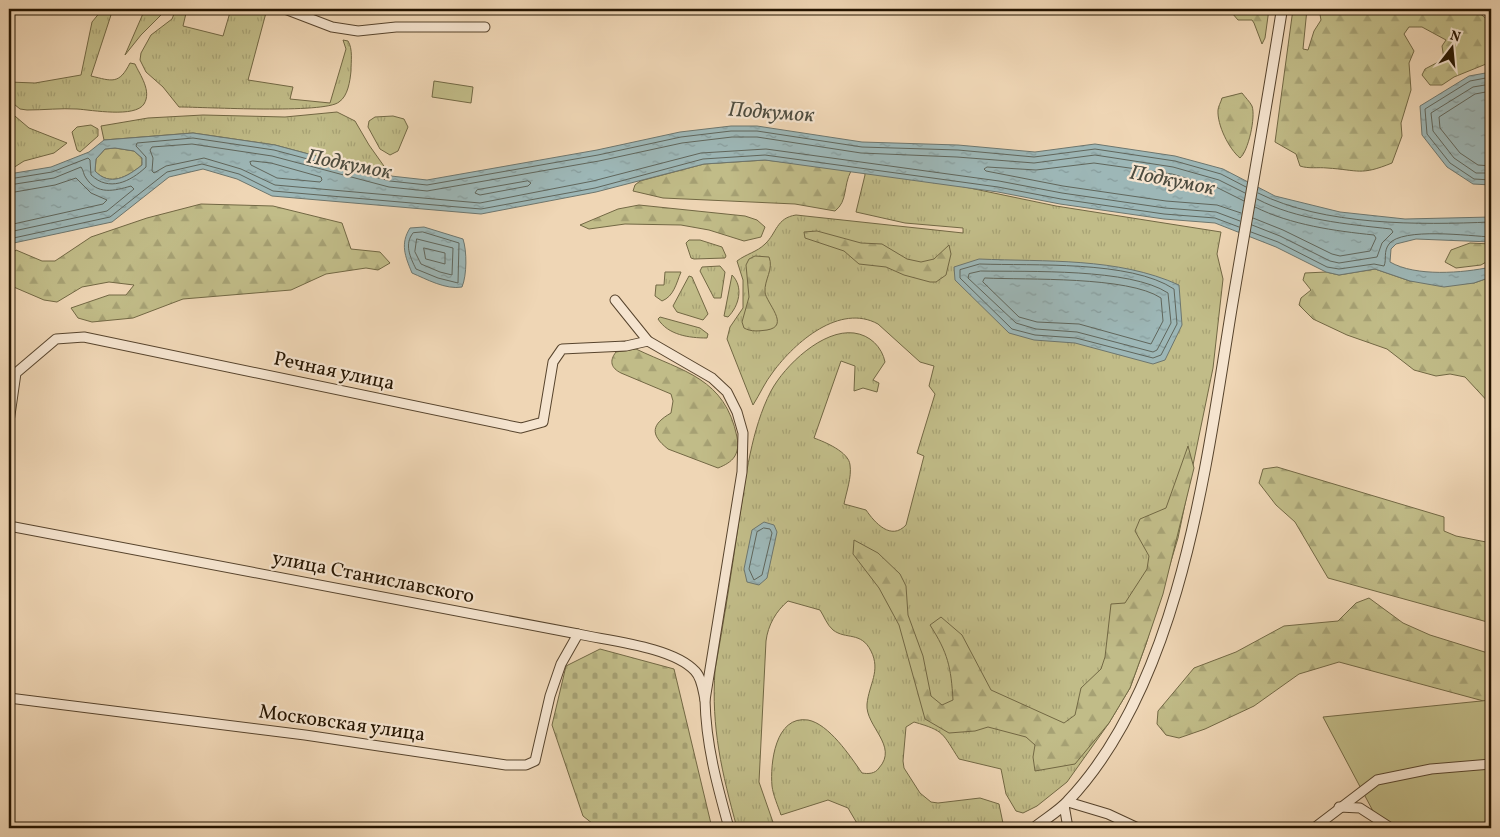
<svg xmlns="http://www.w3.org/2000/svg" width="1500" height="837" viewBox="0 0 1500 837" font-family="Vollkorn,serif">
<defs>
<pattern id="grass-tufts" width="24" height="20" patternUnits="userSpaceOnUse" patternTransform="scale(1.25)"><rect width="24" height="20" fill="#c1bc88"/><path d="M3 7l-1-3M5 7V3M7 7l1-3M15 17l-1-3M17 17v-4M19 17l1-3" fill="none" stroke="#a6a174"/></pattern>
<pattern id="forest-firs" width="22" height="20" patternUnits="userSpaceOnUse" patternTransform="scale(1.25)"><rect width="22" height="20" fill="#c1bc88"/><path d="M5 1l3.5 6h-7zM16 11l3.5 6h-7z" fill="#a6a174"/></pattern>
<pattern id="cemetery-stones" width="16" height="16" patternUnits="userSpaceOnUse" patternTransform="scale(1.25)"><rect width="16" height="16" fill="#c1bc88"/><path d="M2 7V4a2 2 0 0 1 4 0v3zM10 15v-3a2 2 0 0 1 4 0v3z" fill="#a6a174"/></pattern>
<pattern id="water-ripples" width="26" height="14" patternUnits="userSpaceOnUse" patternTransform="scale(1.25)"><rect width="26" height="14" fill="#9db7b7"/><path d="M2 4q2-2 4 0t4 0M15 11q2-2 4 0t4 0" fill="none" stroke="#879c9c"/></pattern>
</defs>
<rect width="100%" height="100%" fill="#efd6b5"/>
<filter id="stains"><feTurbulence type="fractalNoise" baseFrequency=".004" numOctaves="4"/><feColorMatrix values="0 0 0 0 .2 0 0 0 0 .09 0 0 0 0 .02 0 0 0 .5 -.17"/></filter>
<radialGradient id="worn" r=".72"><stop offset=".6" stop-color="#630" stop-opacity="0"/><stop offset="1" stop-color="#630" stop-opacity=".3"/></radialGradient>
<g fill="url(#grass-tufts)" stroke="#726844">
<path d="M145 9H167L141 35 125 55Z"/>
<path d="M176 9H187L183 26 223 36 231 9H267L248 80 293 87 290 99 330 103 346 49 343 40 348 41C353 49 351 61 351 71 350 81 348 96 339 102 324 114 205 107 179 107L163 87 146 72 140 60 141 53 151 35 172 19Z"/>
<path d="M101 11 111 15 91 76C112 81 119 85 130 63L135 64C140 75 152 91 144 104 135 118 92 110 77 109 61 108 44 110 27 110L20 109 9 100V82L35 83 81 75 92 22Z"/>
<path d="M9 111 29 128 67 143 54 153 24 161 13 168H9Z"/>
<path d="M337 112 355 121 369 145 391 176 275 145 193 133 104 140 101 126 148 118 203 115 285 117Z"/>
<path d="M393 116 404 119 408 127 398 151 390 155 380 149 368 127 369 121 375 117Z"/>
<path d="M91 125 98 129V136L80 152 77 150 72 132 77 127Z"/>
<path d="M864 166 1056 206 1221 232 1217 254 1223 279 1213 368 1178 538 1146 644 1130 688 1109 723 1067 782 1037 806 1023 813 1016 811 1006 794 1001 769 959 759C942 733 945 731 914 722L906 727 903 761 904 768 920 793 931 802 938 803 980 798 999 804 1004 828H856L858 825 848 808 828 800 781 815C778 806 773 795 772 786 770 764 775 715 808 720 829 724 850 756 862 773 868 774 875 774 879 768 899 746 865 726 867 704 869 684 881 671 871 651 861 631 846 640 833 630 827 625 824 616 820 610L788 601C776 611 768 625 766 641L759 782 775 828H737C722 773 711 728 715 670 724 620 732 570 739 520 746 477 751 430 771 391 785 365 823 329 854 333 870 335 882 347 885 362L873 380 879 383 877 392 863 388 854 391 855 366 841 361 814 438C825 442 849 452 850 465 852 477 846 493 844 504L866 510C875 523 891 541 906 525L924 456 917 453 935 394 929 386 934 366 920 362 878 324C840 303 795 342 773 372 765 382 760 394 753 405L727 339 730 327 743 308V280L737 261C746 254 757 252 765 244 777 233 776 218 796 215L963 233V228L905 223 856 212 865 175Z"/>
<path d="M689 240H700L722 247 726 256 725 258 694 259 691 258 686 243Z"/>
<path d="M720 266 725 272 721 298H714L700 271 702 267Z"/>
<path d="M665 272H681C676 284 674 296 662 301L655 296 656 285H664Z"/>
<path d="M732 275C744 287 739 306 728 317L724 316Z"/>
<path d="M689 276 692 277 708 314 703 320 677 312 673 306Z"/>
<path d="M660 317 700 328 708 334 707 338C689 338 668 335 658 319Z"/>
</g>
<g fill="url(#forest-firs)" stroke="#726844">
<path d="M1237 9H1269L1265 38 1262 44 1254 23 1252 20H1238L1232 13Z"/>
<path d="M1293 9H1307L1303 49 1308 50 1314 31 1321 20 1319 9H1475L1491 23V62L1454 77 1442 85H1430L1422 75 1425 69 1444 59 1442 46 1446 40 1422 27H1409L1404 34 1414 51 1409 63 1411 90 1401 123 1402 136 1392 163C1360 176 1359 170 1327 168 1318 167 1309 169 1300 166L1296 154 1275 142Z"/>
<path d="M1242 93C1245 97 1250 102 1252 106 1256 117 1248 152 1240 158 1229 149 1217 125 1218 110 1218 107 1221 102 1222 98Z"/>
<path d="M115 148 134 151 142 158V165C127 177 110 187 95 171L96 159 105 149Z"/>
<path d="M803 158 851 171C843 186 848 201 835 211L795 204 663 198 633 191 635 185 640 181 704 164 765 160 792 163Z"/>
<path d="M201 204 273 206 342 223 351 249 380 252 390 263 378 270 366 268 326 274 291 290 183 299 133 318 92 322 78 318 71 308 109 295H126L134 285 109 282 82 287 57 302 44 300 9 285V258L16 250 42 261H55L91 237 147 218Z"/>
<path d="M639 205 745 216 757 220 765 227 761 237 744 241 709 230 681 225 625 224 589 229 580 225 618 209Z"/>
<path d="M817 231 861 243 882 244 907 259 921 262 934 259 949 245 951 254 946 275 936 282H930L904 275 886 267 859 264 844 251 805 238 804 232Z"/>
<path d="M1470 243 1491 244V259L1481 265 1456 268 1445 262 1451 250Z"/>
<path d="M755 256 769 257C774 269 764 280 765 292 766 303 791 326 767 330 759 331 751 332 744 328L742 322 749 297 746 265 749 259Z"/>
<path d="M1375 269 1410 281 1474 283 1491 277V405L1465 377 1450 374 1436 376 1414 370 1387 349 1347 335 1313 319 1299 305 1301 298 1311 290 1303 280 1305 273 1326 272 1339 275Z"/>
<path d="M636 349C684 372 725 378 737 437 740 455 733 462 718 468L668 449C649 434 652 424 671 413L673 401 671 394 621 373C611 368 609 361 616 352Z"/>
<path d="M1188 446 1194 468 1163 594 1146 644 1130 688 1109 723 1075 764 1035 771 1033 757 1035 745 1026 737 988 727 975 731 949 733 925 719 899 625 879 588 853 554 854 540 878 553 900 574 906 586 908 615 923 656 931 696 942 705 953 700C951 667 948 653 930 625L941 617 962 635 991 690 1064 723 1075 715 1081 688 1101 669 1105 657 1111 604 1125 603 1147 569 1149 556 1135 531 1140 519 1166 508Z"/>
<path d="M1277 467 1444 517V531L1456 536 1491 543V623L1328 578 1295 522 1276 505 1259 483 1263 469Z"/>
<path d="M1369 598 1403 623 1430 635 1491 654V703L1339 662 1299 674 1254 706 1205 729 1179 738 1166 735 1157 724 1158 711 1194 668 1236 652 1284 626 1338 621 1356 603Z"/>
</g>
<path fill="url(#cemetery-stones)" stroke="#726844" d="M600 649 674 669 712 828H598L583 816 552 725 566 666Z"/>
<g fill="#c1bc88" stroke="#726844">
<path d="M434 81 473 87 471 103 432 97Z"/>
<path d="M1491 700V828H1382L1323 717Z"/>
</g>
<g fill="url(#water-ripples)" stroke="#6d766e" fill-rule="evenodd">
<path d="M1491 72V185L1473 184 1447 167 1422 135 1420 106 1469 76Z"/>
<path d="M731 126H757L862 142 958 145 1035 152 1095 144 1175 156 1223 169 1275 196 1340 212 1405 219 1491 217V242L1416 239 1396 244 1391 249 1390 262C1416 277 1463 273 1491 267V277L1474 283 1444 287 1410 281 1375 269 1339 275 1326 272 1276 247 1215 223 1164 219 1060 204 998 192 765 160 704 164 596 192 481 214 272 196 237 179 203 169 169 177 112 222 9 244V174L51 167 89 152 104 140 193 133 275 145 391 176 427 180 597 150 680 132ZM115 148 134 151 142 158V165C127 177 110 187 95 171L96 159 105 149Z"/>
<path d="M424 227 463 239C467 251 467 275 462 287 446 290 426 279 412 273 405 256 400 244 410 228Z"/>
<path d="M979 259C1046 262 1117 257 1179 285L1182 325 1165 360 1153 364 1075 343 1034 340 1009 333 955 280 954 267Z"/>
<path d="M764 522 774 525 777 532 767 578 759 585 747 582 744 569 752 530Z"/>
<path d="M1334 823H1362L1368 828H1327Z"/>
</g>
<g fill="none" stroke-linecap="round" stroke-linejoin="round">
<g stroke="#60665c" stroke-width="1">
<path d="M1491 77 1470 81 1425 109 1427 134 1450 163 1474 179 1491 180"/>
<path d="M1491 84 1473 87 1431 113 1433 131 1454 158 1476 173H1491"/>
<path d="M1491 91 1475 94 1439 117 1440 128 1460 153 1478 165 1491 166"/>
<path d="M253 161 271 163 321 177 322 180 320 182 277 178 251 165 250 162Z"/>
<path d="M9 179 52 172 88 158 90 160 91 175C109 192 130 182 146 167V157L136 146 137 143 193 138 274 150 390 181 427 185 598 155 681 137 731 131H757L862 147 958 150 1034 157 1095 149 1175 161 1221 174 1246 187"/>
<path d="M528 181 531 183 528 186 480 195 475 193 477 190Z"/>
<path d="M9 185 54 178 81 167C84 171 83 174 86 178 97 195 114 191 131 186L134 189 107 211 9 232"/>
<path d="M9 193 55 185 76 178 91 193 107 200 103 204 9 225"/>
<path d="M1258 193C1324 226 1419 225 1491 222"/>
<path d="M1241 213 1217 205 1166 201 1063 186 986 171 984 169 987 167 1036 170 1094 163 1172 174 1216 187 1244 201"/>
<path d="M1253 218 1283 230 1332 254 1340 256 1370 251 1376 238 1374 235C1335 231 1291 225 1255 207"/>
<path d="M1240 221 1216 212 1165 208 1062 193 999 181 766 149 701 153 593 181 480 203 275 185 241 169 204 158 166 166 154 173 152 171 153 158 150 150 152 147 192 144 272 156 389 187 427 191 599 161 682 143 732 137H757L861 153 957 157 1034 163 1095 155 1173 167 1219 180 1245 193"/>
<path d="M1252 225 1280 236 1330 261 1339 263 1377 257 1382 243 1393 232 1391 229C1346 224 1297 220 1257 199"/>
<path d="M423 232 459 243 458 283 438 278 416 269C410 257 404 244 413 233Z"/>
<path d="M1251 232 1278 242 1327 267 1339 269 1374 264 1384 266C1387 259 1383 252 1389 244 1402 227 1470 236 1491 237"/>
<path d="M9 239 110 217 167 172 202 164 239 174 273 191 481 209 595 188 703 159 765 155 998 187 1061 199 1164 214 1215 218 1239 227"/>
<path d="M417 239 453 248 452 275 440 272 421 264 415 252Z"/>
<path d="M424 248 445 253V264L426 259Z"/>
<path d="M980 264C1033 266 1130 260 1174 289L1177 324 1161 355 1153 358 1076 338 1035 335 1012 329 960 278V270Z"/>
<path d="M981 271C1029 272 1130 268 1168 293L1171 323 1157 350 1153 352 1077 332 1036 329 1016 323 968 278 969 274Z"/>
<path d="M985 278C1027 280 1128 276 1161 298L1163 321 1151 344 1079 324 1037 322 1019 317 983 282Z"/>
<path d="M764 528 770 529 772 533 762 575 754 580 749 569 757 532Z"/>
</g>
<g stroke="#57442d" stroke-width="11">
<g id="minor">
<path d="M285 9 332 27 358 31 396 27H485"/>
<path d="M615 300 648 341 712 378 727 392 737 412 743 433 742 472 705 700C706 745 717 785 729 828"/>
<path d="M9 422 16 373 56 339 84 337 521 428 543 422 553 362 562 349 626 346 648 341"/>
<path d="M9 526 578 634C610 641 673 647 695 671 702 678 703 691 705 700"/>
<path d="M9 698 305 735 506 765H526L535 761 550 696 561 664 578 634"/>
<path d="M1068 802 1108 814 1138 828"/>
<path d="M1064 805 1068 828"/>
<path d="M1339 807 1360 808 1391 828"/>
<path d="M1314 828 1377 780 1431 769 1491 764"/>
</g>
</g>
<g stroke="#57442d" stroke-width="12">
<path id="tertiary" d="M1034 828C1045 819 1059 811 1068 801 1180 683 1206 467 1231 312 1248 211 1266 110 1282 9"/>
</g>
<use href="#minor" stroke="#f5e4cf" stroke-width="9"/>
<use href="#tertiary" stroke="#f5e4cf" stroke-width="10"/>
</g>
<g text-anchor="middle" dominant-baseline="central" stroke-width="4.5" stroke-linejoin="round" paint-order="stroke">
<g font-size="20" fill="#241400" stroke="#f5e4cf">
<text transform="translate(334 372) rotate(12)">Речная улица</text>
<text transform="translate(373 578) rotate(11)">улица Станиславского</text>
<text transform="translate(342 724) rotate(8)">Московская улица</text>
</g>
<g font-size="21" font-style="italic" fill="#4e4d40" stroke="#f5e4cf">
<text transform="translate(771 113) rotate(4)">Подкумок</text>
<text transform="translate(349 165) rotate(11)">Подкумок</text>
<text transform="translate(1172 181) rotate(11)">Подкумок</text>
</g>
</g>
<rect width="1500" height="837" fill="none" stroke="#efd6b5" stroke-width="30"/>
<rect x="10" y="10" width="1480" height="817" fill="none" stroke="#241400" stroke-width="2.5"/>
<rect x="15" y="15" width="1470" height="807" fill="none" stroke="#241400"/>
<g transform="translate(1452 48) rotate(16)" stroke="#f5e4cf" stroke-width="4" paint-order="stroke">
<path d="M0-4L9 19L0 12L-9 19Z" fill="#241400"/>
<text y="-8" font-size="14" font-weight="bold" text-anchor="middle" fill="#241400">N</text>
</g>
<rect width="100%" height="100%" filter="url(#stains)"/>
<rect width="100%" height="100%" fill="url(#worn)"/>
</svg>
